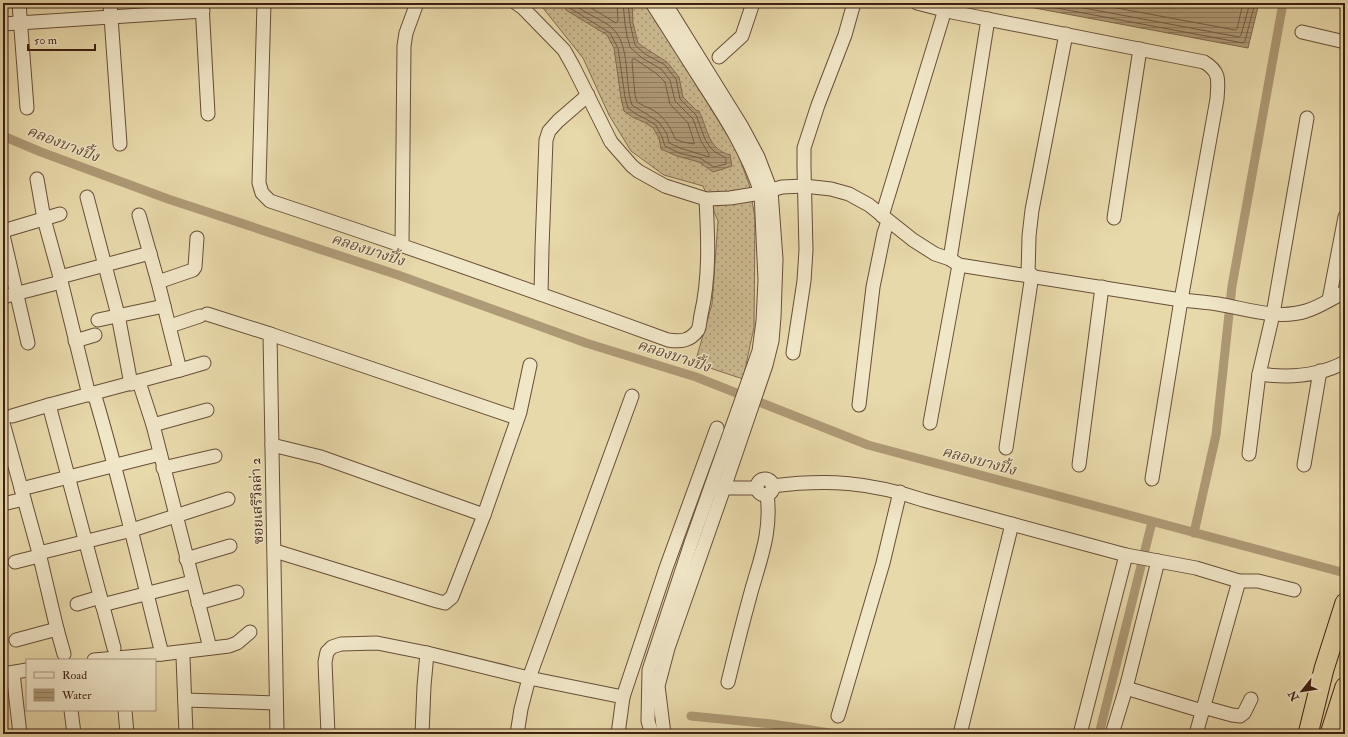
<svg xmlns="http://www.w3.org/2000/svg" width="1348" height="737" viewBox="0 0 1348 737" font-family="'IM FELL Double Pica','Noto Serif Thai',serif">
<defs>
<pattern id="garden-dots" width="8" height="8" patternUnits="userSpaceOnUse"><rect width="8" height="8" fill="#cbb990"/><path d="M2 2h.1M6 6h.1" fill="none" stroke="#a69674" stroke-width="1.8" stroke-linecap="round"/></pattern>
<pattern id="water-rules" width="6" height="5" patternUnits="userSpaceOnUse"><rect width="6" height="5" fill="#ae9a76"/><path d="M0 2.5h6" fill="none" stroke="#8f7d5f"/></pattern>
</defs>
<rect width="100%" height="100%" fill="#e8d9aa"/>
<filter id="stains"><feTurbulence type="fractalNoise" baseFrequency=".005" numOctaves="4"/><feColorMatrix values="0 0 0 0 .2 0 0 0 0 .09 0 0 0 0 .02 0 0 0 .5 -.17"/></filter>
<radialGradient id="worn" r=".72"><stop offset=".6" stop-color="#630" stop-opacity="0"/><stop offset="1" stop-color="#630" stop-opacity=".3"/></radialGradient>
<path fill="url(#garden-dots)" stroke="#846c50" d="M539 3H645L736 149 749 184 755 218 754 327 743 379 695 363 712 304 718 221 703 186 664 175 631 151 609 115 583 58Z"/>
<g fill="url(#water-rules)" stroke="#81694e">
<path d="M564 3H632L633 23 638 43 648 50 667 62 679 77 683 97 696 110 699 111C708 129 707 148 730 155L732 166 713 172 699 162 677 156 661 149 659 138 653 128 644 122 634 118 624 111 621 98 614 48 607 35 566 10Z"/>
<path d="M1008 3H1259L1248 48Z"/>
</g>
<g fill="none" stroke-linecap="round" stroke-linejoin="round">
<g stroke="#765c44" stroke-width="1">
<path d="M568 3 570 8 610 33 618 48 625 97 628 108 636 114 646 119 656 125 662 137 665 146 679 153 700 158 714 167 726 164V158L715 152 710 147 705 139 696 115 680 99 676 79 671 73 665 65 645 54 635 45 630 23 628 3"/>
<path d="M573 3C584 14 601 18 612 28 631 45 624 83 632 105L659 122 667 134 669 143 680 148 709 157V154L701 141 693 119 675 101 670 80 661 69 642 58 630 47 627 36 625 24 623 3"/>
<path d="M583 3 616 23 618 21 617 3"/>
<path d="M1030 3 1243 43 1245 41 1255 3"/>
<path d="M1057 3 1239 37 1241 35 1250 3"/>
<path d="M1090 3 1235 30 1237 29 1243 3"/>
<path d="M633 59H635L657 74 665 82 670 104 688 123 694 142V144L683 142 675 139C670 126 664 116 651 109 647 107 642 105 637 102L635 95 632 61Z"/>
</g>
<g stroke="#ae9a76" stroke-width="9">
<path d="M3 136 41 152 168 199 398 275 586 343 696 377 868 445 1345 573"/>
<path d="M1194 533 1216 435 1232 286 1283 3"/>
<path d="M691 716 772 724 836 734"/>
<path d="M1099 734 1152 522"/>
</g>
<g stroke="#684e37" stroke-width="15">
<g id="minor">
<path d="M19 3 27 108"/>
<path d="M110 3 120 144"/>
<path d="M264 3 259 183 262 193 270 201C403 245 536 292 668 340 681 342 690 341 698 330 700 326 700 319 701 315 710 277 708 237 706 199"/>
<path d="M516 3 523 8 564 50 573 66 611 142 632 166 638 171 665 186 706 199 730 198 761 193 782 187 804 186 831 189 849 194 869 205 913 240 935 254 950 259 959 265 1181 300C1193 301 1206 302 1218 304 1247 309 1278 320 1306 311 1320 307 1332 298 1345 292"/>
<path d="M652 3C669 30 686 56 703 83 726 118 748 153 761 193L765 280 763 321 759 351 691 543 649 670 648 721 652 734"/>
<path d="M917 3 952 12 1204 62C1221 72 1218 81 1217 99L1181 300 1152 479"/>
<path d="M202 4 208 114"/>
<path d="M3 24 203 11"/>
<path d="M1302 32 1345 42"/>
<path d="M719 57 742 36 753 3"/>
<path d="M37 179 44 219 60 277"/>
<path d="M87 197 118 315 131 384"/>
<path d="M139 215 158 282"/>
<path d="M882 216 947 3"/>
<path d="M1114 218 1140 49"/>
<path d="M3 231 60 214"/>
<path d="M3 235 28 343"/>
<path d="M402 245 404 46 406 33 417 3"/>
<path d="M950 259 988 19"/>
<path d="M1028 275 1029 236 1032 210 1066 34"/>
<path d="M541 294 542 248 546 140 549 131 558 121 588 95"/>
<path d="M3 297 61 282"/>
<path d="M1329 300 1345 217"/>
<path d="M207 314 270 334 277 734"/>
<path d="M98 320 164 306"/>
<path d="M170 326 200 316"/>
<path d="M270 334 517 418"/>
<path d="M75 341 95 335"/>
<path d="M793 353 804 281 806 250 804 167V148L818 105 845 35 854 3"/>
<path d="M180 370 204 363"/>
<path d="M1259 374C1288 378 1319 376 1345 362"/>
<path d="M139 382 153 425 210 648"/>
<path d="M94 393C120 480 140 567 162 654"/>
<path d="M89 395 60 277 150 253"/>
<path d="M49 405 114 648"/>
<path d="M859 405 873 287 884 233 888 221"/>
<path d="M12 416 49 405 180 370 158 282 193 270 195 267 197 238"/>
<path d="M3 423 39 553 57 629 16 640"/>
<path d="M930 423 959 265"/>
<path d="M153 425 207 410"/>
<path d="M272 445 321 457 484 515"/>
<path d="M1006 448 1032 275"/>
<path d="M1249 454 1259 374 1273 314 1307 118"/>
<path d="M1079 465 1102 287"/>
<path d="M1304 465 1320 371"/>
<path d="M163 468 215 456"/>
<circle cx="765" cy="487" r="8"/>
<path d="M772 486C828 479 870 482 923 500L1126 555 1196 568 1239 581H1258L1294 590"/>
<path d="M717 488H757"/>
<path d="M21 489 160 454"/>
<path d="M7 503 24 499"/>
<path d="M275 551 437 601 445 603 452 597 484 515 520 412 530 365"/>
<path d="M39 553 132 530 228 499"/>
<path d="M186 559 230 546"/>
<path d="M15 562 39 556"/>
<path d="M198 603 237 592"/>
<path d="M77 604 100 597"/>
<path d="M102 605 192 582"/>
<path d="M57 629 64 654"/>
<path d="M183 657 186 734"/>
<path d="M94 660 162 654 229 646 237 643 250 632"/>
<path d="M13 673 20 734"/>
<path d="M3 674 27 670"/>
<path d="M728 682C735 653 742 625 750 596 760 559 772 533 767 494"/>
<path d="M1126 688 1202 711"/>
<path d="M185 700 276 703"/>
<path d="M1203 707 1232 715 1240 716 1244 713 1251 699"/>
<path d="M71 710 74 734"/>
<path d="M125 710 127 734"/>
<path d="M838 716 883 563 900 492"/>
<path d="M328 734 325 662 327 652 332 647 341 644 377 643 427 653 529 678 623 697"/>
<path d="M422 734 424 686 427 653"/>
<path d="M517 734 521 709 529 678 632 396"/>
<path d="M618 734 623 697 666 568 717 428"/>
<path d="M664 734 658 686 668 648 724 488 766 365 772 341 774 317 776 259 771 191 758 157 742 127 665 3"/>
<path d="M960 734 1012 524"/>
<path d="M1080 734 1126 555"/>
<path d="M1112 734 1126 688 1158 561"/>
<path d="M1196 734 1239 581"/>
</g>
</g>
<g stroke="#3e1f11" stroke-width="21">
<g id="highway">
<path d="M1308 734 1324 669 1345 603"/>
<path d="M1330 734 1345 687"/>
</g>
</g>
<use href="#minor" stroke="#f0e6c8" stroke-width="13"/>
<use href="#highway" stroke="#e8d9aa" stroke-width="19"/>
</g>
<g text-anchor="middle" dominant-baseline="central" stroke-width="3" stroke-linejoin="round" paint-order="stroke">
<g font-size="14" fill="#3e1f11" stroke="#f0e6c8">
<text transform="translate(257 501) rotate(-92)">ซอยเสรีวิลล่า 2</text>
</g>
<g font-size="15" font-style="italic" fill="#654a34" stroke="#f0e6c8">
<text transform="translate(63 144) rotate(21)">คลองบางปิ้ง</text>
<text transform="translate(368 250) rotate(18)">คลองบางปิ้ง</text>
<text transform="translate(674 356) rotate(18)">คลองบางปิ้ง</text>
<text transform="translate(979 461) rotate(15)">คลองบางปิ้ง</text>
</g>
</g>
<rect width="1348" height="737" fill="none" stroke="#e8d9aa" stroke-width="16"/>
<rect x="4" y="4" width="1340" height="729" fill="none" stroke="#3e1f11" stroke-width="2"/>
<rect x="8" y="8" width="1332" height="721" fill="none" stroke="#3e1f11"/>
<rect x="26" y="659" width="130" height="52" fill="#f0e6c8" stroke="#a9967f"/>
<rect x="34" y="672" width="20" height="6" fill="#f0e6c8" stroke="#a9967f"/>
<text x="62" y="679" font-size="12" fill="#3e1f11">Road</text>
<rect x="34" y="689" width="20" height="12" fill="url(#water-rules)" stroke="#a9967f"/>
<text x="62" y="699" font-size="12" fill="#3e1f11">Water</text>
<g transform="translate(1302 691) rotate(240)" stroke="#f0e6c8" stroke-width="3" paint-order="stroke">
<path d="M0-3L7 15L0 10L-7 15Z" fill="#3e1f11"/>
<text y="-6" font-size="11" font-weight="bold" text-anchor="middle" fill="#3e1f11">N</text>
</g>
<path d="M28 44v6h67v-6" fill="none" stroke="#3e1f11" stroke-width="2"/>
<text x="34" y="44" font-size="12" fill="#3e1f11" stroke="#f0e6c8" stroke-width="3" paint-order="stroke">50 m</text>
<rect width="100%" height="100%" filter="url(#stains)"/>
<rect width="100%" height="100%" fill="url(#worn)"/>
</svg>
